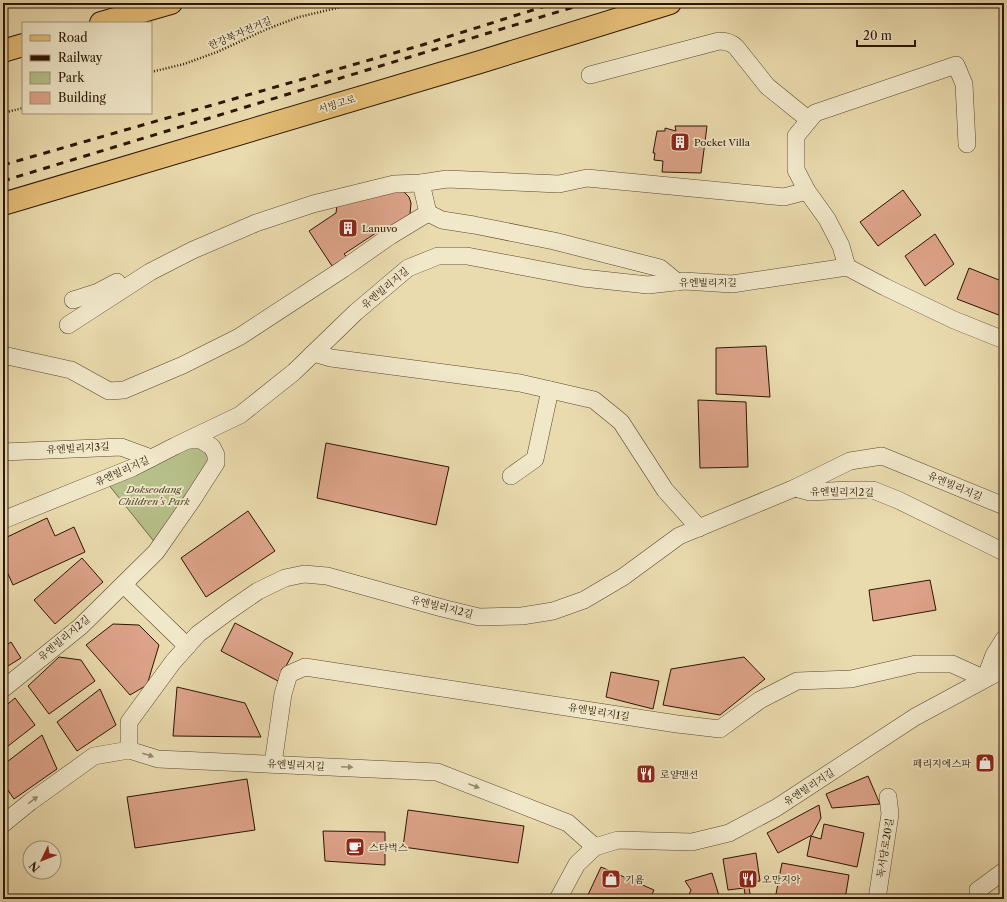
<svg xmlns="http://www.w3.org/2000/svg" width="1007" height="902" viewBox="0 0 1007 902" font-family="'Libre Caslon Text','Noto Serif KR',serif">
<rect width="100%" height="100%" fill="#eadbae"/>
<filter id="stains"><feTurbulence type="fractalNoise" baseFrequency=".005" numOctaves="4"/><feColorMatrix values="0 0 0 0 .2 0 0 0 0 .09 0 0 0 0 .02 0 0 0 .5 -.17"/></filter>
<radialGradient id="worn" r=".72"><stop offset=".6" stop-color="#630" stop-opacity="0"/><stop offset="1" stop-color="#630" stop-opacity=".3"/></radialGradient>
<path fill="#b7c08a" stroke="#716a46" d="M201 443 210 457 156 544 108 484Z"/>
<g fill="#dda389" stroke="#2b1503">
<path d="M675 126H707L701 173 662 172 663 161 654 160 655 153H653L657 131H665V128L676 131Z"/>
<path d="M401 189 409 197 411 203 410 214 386 230 385 227 344 254 347 257 332 266 309 231 336 213 337 205Z"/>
<path d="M903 190 921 215 878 246 860 222Z"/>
<path d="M935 234 954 264 925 286 905 256Z"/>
<path d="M969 268 1004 282V317L957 299Z"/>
<path d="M766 346 770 397 716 394V348Z"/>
<path d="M698 400 746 402 748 467 700 468Z"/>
<path d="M326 443 449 467 436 525 317 498Z"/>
<path d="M248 511 275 551 206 597 181 558Z"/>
<path d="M47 518 55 536 74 527 85 552 13 585 3 563V539Z"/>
<path d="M82 558 103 582 55 624 34 600Z"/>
<path d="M930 580 936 610 873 621 869 590Z"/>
<path d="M235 623 293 653 278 681 221 651Z"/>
<path d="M113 624 139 625 159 645 147 685 130 695 86 645Z"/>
<path d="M11 642 21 658 3 669V647Z"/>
<path d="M59 657 81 660 95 681 49 714 28 686Z"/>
<path d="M744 657 765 679 720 715 663 705 671 669Z"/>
<path d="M611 672 659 681 653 709 606 697Z"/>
<path d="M177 687 245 703 261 737 173 736Z"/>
<path d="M100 689 116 725 77 751 57 722Z"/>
<path d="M15 698 35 725 3 750V708Z"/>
<path d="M42 735 57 769 14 799 3 783V765Z"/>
<path d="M868 776 880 804 832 808 826 794Z"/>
<path d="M247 779 255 830 135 848 127 797Z"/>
<path d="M819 805 821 818 812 835 778 853 767 833Z"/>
<path d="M408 810 524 826 518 863 403 847Z"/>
<path d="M824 824 864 833 857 867 807 856 811 836 821 839Z"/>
<path d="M323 831 385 832V865L325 861Z"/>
<path d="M756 853 760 881 748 882 751 899H746L744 888 728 890 723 859Z"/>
<path d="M782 863 849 875 845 899H775Z"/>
<path d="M601 867 654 890 650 899H591L587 897Z"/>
<path d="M712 873 720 899H687L691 890 685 881Z"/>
</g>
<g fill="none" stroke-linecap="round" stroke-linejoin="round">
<g stroke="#5b462e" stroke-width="18">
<g id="street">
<path d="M590 75 719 41C726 41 731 42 736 47L767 86 809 120"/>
<path d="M421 183 428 213 442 220 474 225 554 241 660 268 677 282"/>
<path d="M847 267 841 246 827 219 807 191 796 170V136L815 113 956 65 964 84 967 144"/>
<path d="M73 300 98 292 117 282"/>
<path d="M68 325 150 272 193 250 256 223 313 204 394 184 421 183 447 179 559 184 587 178 784 197 807 191"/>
<path d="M314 353 331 358 520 383 594 400 621 422 665 490 699 528"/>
<path d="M3 355 71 370 109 391 124 390 183 365 239 337 343 269 390 236 428 213"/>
<path d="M3 452 121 447 151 458"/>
<path d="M511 476 535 459 550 390"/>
<path d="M795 488 850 461 882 456 1004 506"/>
<path d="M3 520 132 468 175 446 240 415 294 372 356 312 408 268 438 256H467L583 278 648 285 684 281 732 284 847 267 885 287 954 320 1004 340"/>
<path d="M124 585 187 646"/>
<path d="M3 689 80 627 156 552 193 499 216 463V455L212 447 201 440H189"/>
<path d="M129 750V722L173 662 198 634 229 611 258 591 285 578 304 574 327 576 442 608 479 617 522 616 553 611 584 600 623 577 679 536 795 488 810 492 850 490H873L898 500 1004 552"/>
<path d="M273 764 283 694 289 674 305 667 677 724 720 729 760 700 797 681 851 679 916 664H952L985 679 994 655 1004 639"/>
<path d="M3 824 30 802 94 756 129 750 158 759 437 772 568 823 595 847"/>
<path d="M558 899 577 864 595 847 618 840 692 842 729 833 776 808 915 717 1004 669"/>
<path d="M877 899 890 814 888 797"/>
<path d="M980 899 978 890 1004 871"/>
</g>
</g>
<g stroke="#2b1503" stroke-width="24">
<path id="primary" d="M3 204 480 62 670 3"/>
</g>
<g stroke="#2b1503" stroke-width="24">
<g id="highway">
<path d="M101 23 171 3"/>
<path d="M3 51 23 45"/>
</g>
</g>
<g stroke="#2b1503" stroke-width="2.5" stroke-dasharray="1 2" stroke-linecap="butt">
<path d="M151 72 184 64 217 52 267 29 299 17 358 3"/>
<path d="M3 113 23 108"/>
</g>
<use href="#street" stroke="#f1e8ca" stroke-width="17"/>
<use href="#primary" stroke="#e5be77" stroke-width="22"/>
<use href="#highway" stroke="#e5be77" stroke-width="22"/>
<g stroke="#2b1503" stroke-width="3" stroke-dasharray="7 7" stroke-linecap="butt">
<path d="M3 165 422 45 555 3"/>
<path d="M3 181 587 3"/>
</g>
</g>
<defs><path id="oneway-solid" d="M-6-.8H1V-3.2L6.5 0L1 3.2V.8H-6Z"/></defs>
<g fill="#988970">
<use href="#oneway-solid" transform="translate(148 755) rotate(17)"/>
<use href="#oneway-solid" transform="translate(347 767) rotate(3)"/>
<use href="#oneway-solid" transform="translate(474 786) rotate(21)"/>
<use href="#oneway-solid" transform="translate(33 800) rotate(-37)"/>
</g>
<defs>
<g id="building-square" transform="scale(1)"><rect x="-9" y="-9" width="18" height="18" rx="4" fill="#8f2418" stroke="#f1e8ca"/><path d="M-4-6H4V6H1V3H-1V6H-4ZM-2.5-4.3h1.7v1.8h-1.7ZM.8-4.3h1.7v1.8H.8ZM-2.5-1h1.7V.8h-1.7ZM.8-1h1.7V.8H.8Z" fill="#fff"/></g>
<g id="shop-square" transform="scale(1)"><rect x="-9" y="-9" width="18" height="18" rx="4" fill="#8f2418" stroke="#f1e8ca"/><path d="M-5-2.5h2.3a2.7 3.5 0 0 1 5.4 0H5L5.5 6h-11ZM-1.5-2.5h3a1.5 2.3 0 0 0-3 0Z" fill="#fff"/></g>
<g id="restaurant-square" transform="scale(1)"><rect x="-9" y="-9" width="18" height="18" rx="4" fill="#8f2418" stroke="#f1e8ca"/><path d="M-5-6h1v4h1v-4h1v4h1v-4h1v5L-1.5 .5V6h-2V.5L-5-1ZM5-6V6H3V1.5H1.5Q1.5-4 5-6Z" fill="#fff"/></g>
<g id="cafe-square" transform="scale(1)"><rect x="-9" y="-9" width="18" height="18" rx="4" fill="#8f2418" stroke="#f1e8ca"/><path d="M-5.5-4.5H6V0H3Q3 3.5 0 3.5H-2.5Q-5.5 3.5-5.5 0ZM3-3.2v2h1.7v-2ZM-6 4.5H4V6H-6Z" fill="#fff"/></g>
</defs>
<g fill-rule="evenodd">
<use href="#building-square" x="680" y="142"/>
<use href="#building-square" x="348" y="228"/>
<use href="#shop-square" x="985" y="763"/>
<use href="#restaurant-square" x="646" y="774"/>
<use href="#cafe-square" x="355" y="847"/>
<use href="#shop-square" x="611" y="879"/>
<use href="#restaurant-square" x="748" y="879"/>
</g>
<g text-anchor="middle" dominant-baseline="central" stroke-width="3.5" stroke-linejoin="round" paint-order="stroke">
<g font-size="10" fill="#2b1503" stroke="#f1e8ca">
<text transform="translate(240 33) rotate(-23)">한강북자전거길</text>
<text transform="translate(337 104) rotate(-17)">서빙고로</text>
<text x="708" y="282">유엔빌리지길</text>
<text transform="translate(385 288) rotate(-40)">유엔빌리지길</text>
<text transform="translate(78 448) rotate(-3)">유엔빌리지3길</text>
<text transform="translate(122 471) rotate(-24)">유엔빌리지길</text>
<text transform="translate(955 486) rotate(23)">유엔빌리지길</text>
<text transform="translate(842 492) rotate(1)">유엔빌리지2길</text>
<text transform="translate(442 607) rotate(14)">유엔빌리지2길</text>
<text transform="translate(64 638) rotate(-40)">유엔빌리지2길</text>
<text transform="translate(599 712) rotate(9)">유엔빌리지1길</text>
<text transform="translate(296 765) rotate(3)">유엔빌리지길</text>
<text transform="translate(809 787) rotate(-33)">유엔빌리지길</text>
<text transform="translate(885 848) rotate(-81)">독서당로20길</text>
</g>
<g font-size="10" fill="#2b1503" stroke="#f1e8ca" text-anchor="start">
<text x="694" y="142">Pocket Villa</text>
<text x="362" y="228">Lanuvo</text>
<text x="971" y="763" text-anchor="end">페리지에스파</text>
<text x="660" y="774">로얄맨션</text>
<text x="369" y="847">스타벅스</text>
<text x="625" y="879">기욤</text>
<text x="762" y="879">오만지아</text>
</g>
<g font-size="10" font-style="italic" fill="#55482c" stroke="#f1e8ca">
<text x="154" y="489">Dokseodang<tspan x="154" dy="12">Children’s Park</tspan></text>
</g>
</g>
<rect width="1007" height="902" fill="none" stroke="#eadbae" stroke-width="16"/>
<rect x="4" y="4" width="999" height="894" fill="none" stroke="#2b1503" stroke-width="2"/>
<rect x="8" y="8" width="991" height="886" fill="none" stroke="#2b1503"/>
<rect x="22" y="22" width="130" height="92" fill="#f1e8ca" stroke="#a2947a"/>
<rect x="30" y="35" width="20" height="6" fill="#e5be77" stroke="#a2947a"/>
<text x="58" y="42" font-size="12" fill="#2b1503">Road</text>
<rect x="30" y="55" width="20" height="6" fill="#2b1503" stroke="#a2947a"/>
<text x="58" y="62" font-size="12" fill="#2b1503">Railway</text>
<rect x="30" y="72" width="20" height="12" fill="#b7c08a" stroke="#a2947a"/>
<text x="58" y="82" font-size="12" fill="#2b1503">Park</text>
<rect x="30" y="92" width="20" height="12" fill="#dda389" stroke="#a2947a"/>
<text x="58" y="102" font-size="12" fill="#2b1503">Building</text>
<g transform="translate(42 860) rotate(227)"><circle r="19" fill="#f1e8ca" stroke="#a2947a"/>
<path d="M0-3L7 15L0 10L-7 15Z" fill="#8f2418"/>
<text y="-6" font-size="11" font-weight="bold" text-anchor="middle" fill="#2b1503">N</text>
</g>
<path d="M857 40v6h58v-6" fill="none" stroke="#2b1503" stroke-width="2"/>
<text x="863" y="40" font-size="12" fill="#2b1503" stroke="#f1e8ca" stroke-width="3" paint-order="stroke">20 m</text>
<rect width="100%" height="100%" filter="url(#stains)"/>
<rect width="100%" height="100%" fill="url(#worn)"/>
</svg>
